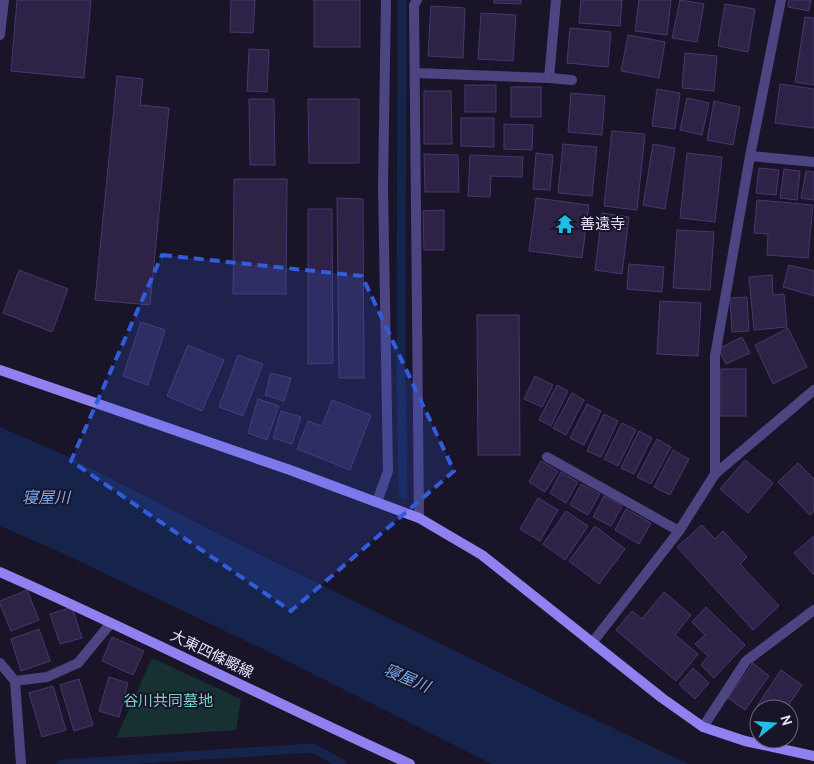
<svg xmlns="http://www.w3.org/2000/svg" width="814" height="764" viewBox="0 0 814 764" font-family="Cabin,'Noto Sans JP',sans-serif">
<rect width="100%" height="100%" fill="#1a1429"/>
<path fill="#173032" d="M152 658 241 699 236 730 116 738Z"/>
<path fill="#16244b" d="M0 427 69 457 234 542 569 707 688 764H492L271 653 62 553 0 526Z"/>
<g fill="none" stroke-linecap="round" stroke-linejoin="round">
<g stroke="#16244b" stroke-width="9">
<path d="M402 0 401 380 403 494"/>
<path d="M61 764 313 748 342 764"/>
</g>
</g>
<g fill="#2e2247" stroke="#483771">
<path d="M17 0H91L84 78 11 71Z"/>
<path d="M231 0H255L253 33 230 32Z"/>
<rect x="314" y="0" width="46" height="47"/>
<path d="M494 0H521V4L494 3Z"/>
<path d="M581 0H622L620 26 579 23Z"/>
<path d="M639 0H671L667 35 635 31Z"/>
<path d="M680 0 704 4 697 42 672 38Z"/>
<path d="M789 0H811L809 11 788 7Z"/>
<path d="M725 4 755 9 748 52 718 46Z"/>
<path d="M431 6 465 8 463 58 428 56Z"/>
<path d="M481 13 516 15 513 61 478 59Z"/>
<path d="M805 17 814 18V85L795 82Z"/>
<path d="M570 28 611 32 608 67 567 63Z"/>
<path d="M628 35 665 42 659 78 621 71Z"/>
<path d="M249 49 269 50 267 92 247 91Z"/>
<path d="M685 53 717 56 714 91 682 88Z"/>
<path d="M117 76 143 79 140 105 169 108 150 305 95 300Z"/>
<path d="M780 84 814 89V128L775 123Z"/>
<rect x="465" y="85" width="31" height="27"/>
<rect x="511" y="87" width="30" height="30"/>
<path d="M657 89 680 93 675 129 652 126Z"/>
<path d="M424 91H451L452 144H424Z"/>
<path d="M571 93 605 96 602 135 568 132Z"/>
<path d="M687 98 709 103 702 135 680 130Z"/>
<path d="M249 99H274L275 165H250Z"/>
<path d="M308 99H359V163H309Z"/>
<path d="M714 101 740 107 733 145 707 140Z"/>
<path d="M461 118H494V147L461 146Z"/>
<path d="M504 124 533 125 532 150 504 149Z"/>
<path d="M612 131 645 134 637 210 604 206Z"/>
<path d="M563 144 597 147 592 196 558 193Z"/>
<path d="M653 144 675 148 665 209 643 205Z"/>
<path d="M536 153 553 155 550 190 533 189Z"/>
<path d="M687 153 722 157 715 222 680 218Z"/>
<path d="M424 154 458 155 459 192H425Z"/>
<path d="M470 155 523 157 522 177 491 176 490 197 468 196Z"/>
<path d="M759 168 779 170 776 195 756 193Z"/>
<path d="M784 169 800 171 797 200 780 198Z"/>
<path d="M806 171 814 172V200L801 198Z"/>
<path d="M234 179H287L286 294H233Z"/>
<path d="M337 198 363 199 364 378H339Z"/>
<path d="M536 198 589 205 582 258 529 251Z"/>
<path d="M757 200 813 205 808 258 767 255 768 234 754 233Z"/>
<path d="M308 209H332L333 363 308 364Z"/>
<path d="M444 210V250H424L423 211Z"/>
<path d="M602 213 629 217 622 274 595 270Z"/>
<path d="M677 230 714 232 710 290 673 288Z"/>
<path d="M629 264 664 267 662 292 627 289Z"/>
<path d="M789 265 814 271V296L783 287Z"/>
<path d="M19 270 68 289 52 332 3 313Z"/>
<path d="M772 275 773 295 784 294 787 327 754 330 749 277Z"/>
<path d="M747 297 749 331 732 332 730 298Z"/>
<path d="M660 301 701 303 698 356 657 354Z"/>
<path d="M477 315H519L520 455H478Z"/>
<path d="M141 322 165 330 148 385 123 376Z"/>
<path d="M788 328 807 367 773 384 755 345Z"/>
<path d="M742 337 750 353 726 364 718 349Z"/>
<path d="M188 345 224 360 202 411 167 396Z"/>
<path d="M238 355 263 364 243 416 219 407Z"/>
<rect x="721" y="369" width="25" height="47"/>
<path d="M271 373 291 378 284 401 265 395Z"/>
<path d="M535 376 553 385 542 407 524 399Z"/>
<path d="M557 385 568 391 551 426 539 420Z"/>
<path d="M572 393 584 400 566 435 553 428Z"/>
<path d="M258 399 279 406 267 440 248 433Z"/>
<path d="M332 400 371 415 350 470 297 449 308 421 322 426Z"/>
<path d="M587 404 601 411 584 445 570 438Z"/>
<path d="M281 411 301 417 292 444 273 438Z"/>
<path d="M604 414 618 421 601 457 587 451Z"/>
<path d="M622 423 636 430 618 466 604 459Z"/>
<path d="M639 431 652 438 634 474 621 468Z"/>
<path d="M657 439 671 447 651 484 637 477Z"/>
<path d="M673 450 689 459 670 495 654 487Z"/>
<path d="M745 460 773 483 748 513 720 489Z"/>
<path d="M541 461 558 471 545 492 529 482Z"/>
<path d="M798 463 814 479V511L810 515 778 482Z"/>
<path d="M561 472 578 482 566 503 550 493Z"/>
<path d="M581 484 600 494 588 515 570 505Z"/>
<path d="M604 496 622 506 611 526 593 517Z"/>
<path d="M538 498 558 510 540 541 520 529Z"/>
<path d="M626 509 651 523 639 544 615 530Z"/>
<path d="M566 511 588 526 565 560 543 544Z"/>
<path d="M702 525 715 539 723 531 747 557 740 564 779 606 753 630 677 547Z"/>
<path d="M595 526 625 549 599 584 569 561Z"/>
<path d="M814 536V575L794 553Z"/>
<path d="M27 590 39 620 11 631 0 604V601Z"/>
<path d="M664 592 691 615 675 635 698 654 676 681 616 630 632 611 642 619Z"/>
<path d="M72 607 82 638 60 644 50 614Z"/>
<path d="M706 607 745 645 714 678 701 665 708 656 695 644 705 635 692 622Z"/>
<path d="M39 629 50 661 21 671 11 639Z"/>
<path d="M112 637 144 651 133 675 102 661Z"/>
<path d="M753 663 769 676 745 710 728 698Z"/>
<path d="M693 668 709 683 695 699 679 684Z"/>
<path d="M781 670 802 685 786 709H762L757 706Z"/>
<path d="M109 677 128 683 119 717 99 711Z"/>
<path d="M79 679 93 725 74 731 60 685Z"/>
<path d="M53 686 66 730 42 737 29 693Z"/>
</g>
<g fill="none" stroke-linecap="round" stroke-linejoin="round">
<g stroke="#4d4482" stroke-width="10">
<path d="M750 156 814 162"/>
<path d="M0 663 15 681 47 677 78 663 111 623"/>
<path d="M15 681 21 764"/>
<path d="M703 727 746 661 814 610"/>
</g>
<g stroke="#4d4482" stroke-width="10">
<path d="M417 0 414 5 419 518"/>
<path d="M0 35 4 0"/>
<path d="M415 73 549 78 572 80"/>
<path d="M549 78 556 0"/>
<path d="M547 457 679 531"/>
<path d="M715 474 814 390"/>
<path d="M377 502 388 471 383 187 386 0"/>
<path d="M592 643 679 531 715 474V356L750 156 781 0"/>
</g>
<g stroke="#9081f0" stroke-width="10">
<path d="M0 370 290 470 419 518 482 555 662 698 703 727 745 741 814 756"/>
<path d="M0 572C138 633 273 702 410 764"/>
</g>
</g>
<path fill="#315cdc" fill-opacity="0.2" stroke="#315cdc" stroke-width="4" stroke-dasharray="10 6" stroke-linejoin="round" d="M162 255 362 276 454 471 291 611 71 461Z"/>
<defs>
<g id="temple-bare" transform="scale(1.5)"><path d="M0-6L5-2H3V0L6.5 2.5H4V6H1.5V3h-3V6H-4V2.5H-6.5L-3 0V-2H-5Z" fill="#21bde5" stroke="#1a1429" stroke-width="2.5" paint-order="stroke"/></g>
</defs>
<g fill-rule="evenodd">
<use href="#temple-bare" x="565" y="224"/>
</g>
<g text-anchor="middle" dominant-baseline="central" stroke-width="4" stroke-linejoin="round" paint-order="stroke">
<g font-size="15" fill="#e5dffb" stroke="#1a1429" text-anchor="start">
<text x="580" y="224">善遠寺</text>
</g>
<g font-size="15" fill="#e5dffb" stroke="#1a1429">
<text transform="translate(212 654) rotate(26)">大東四條畷線</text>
</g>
<g font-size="15" fill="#72d4c6" stroke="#1a1429">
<text x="168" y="701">谷川共同墓地</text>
</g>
<g font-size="16" font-style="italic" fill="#79acef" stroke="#1a1429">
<text x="46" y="497">寝屋川</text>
<text transform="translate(407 678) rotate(23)">寝屋川</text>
</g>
</g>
<g transform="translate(774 724) rotate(73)"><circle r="24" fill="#1a1429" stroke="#6b657d"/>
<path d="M0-4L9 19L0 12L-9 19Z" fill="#21bde5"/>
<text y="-8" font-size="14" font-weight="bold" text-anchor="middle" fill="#e5dffb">N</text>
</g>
</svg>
